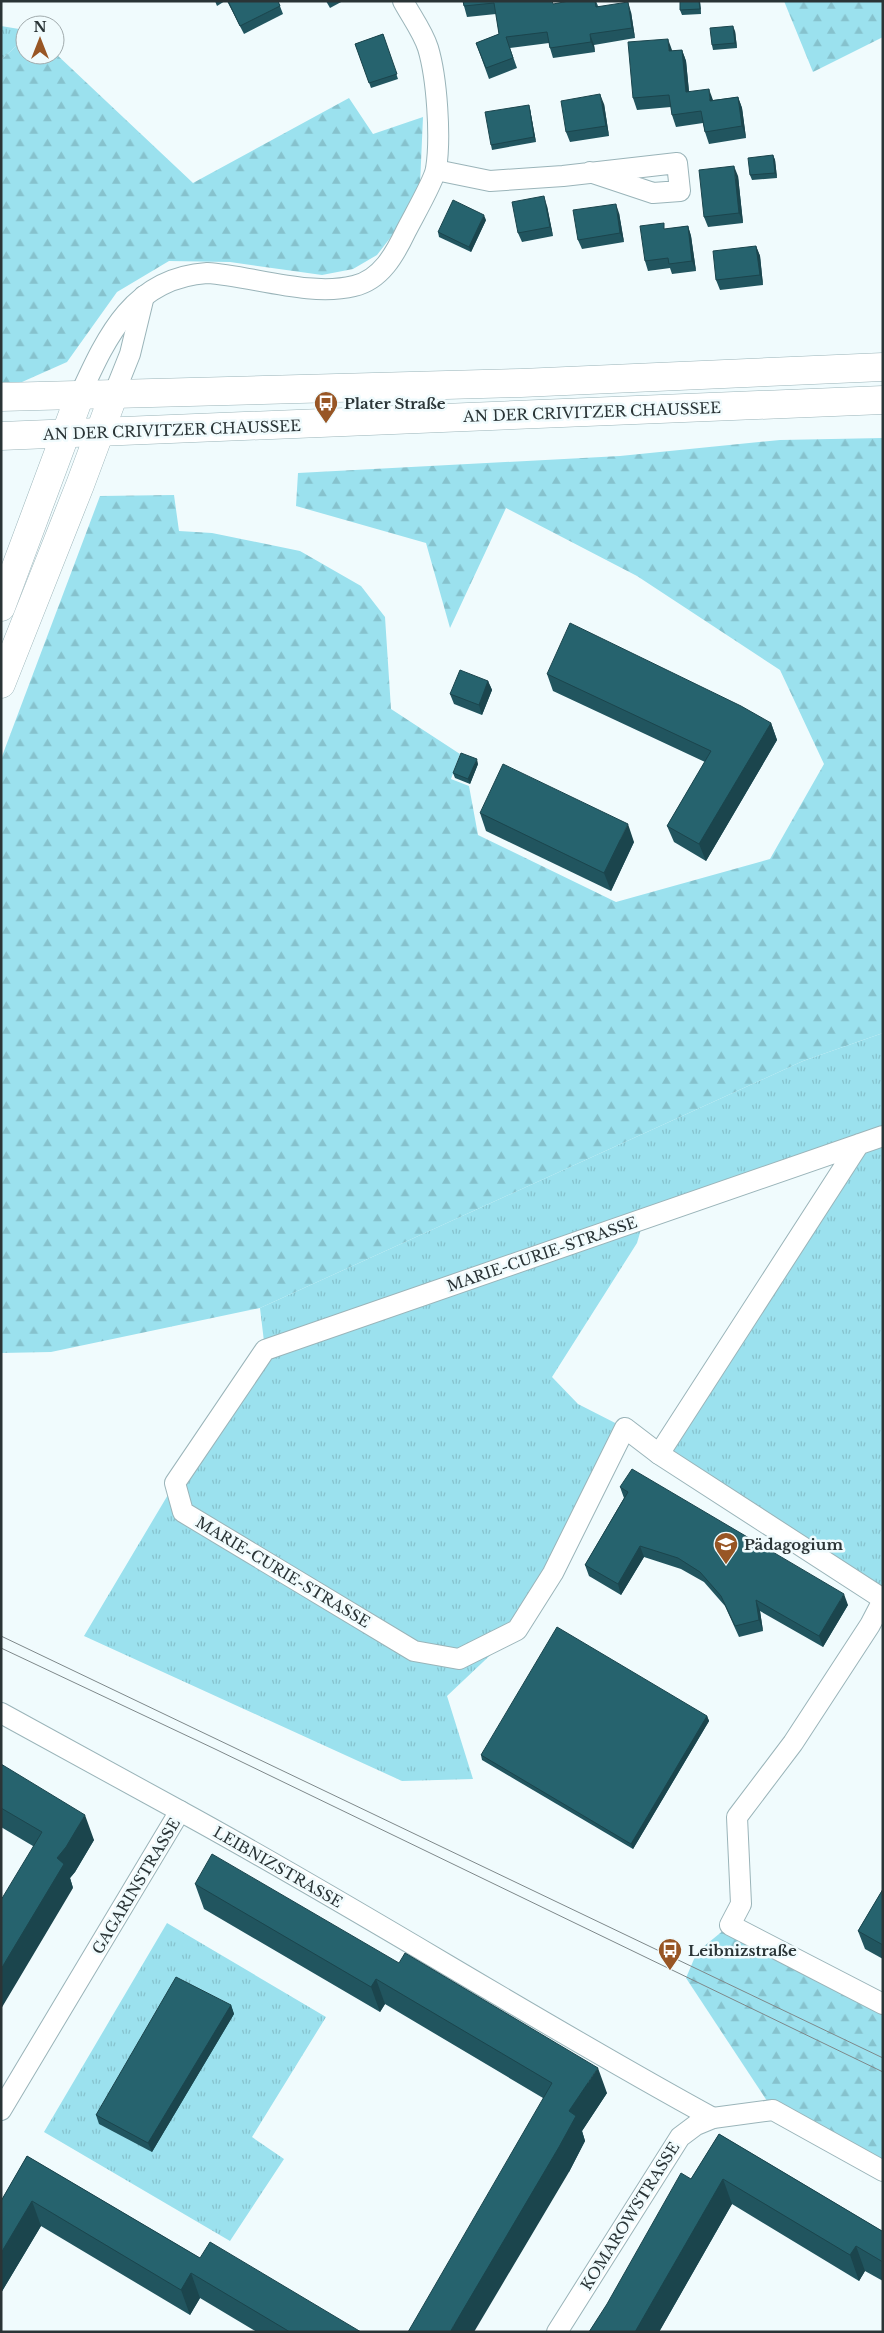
<svg xmlns="http://www.w3.org/2000/svg" width="884" height="2333" viewBox="0 0 884 2333" font-family="'Libre Baskerville',serif">
<defs>
<pattern id="grass-tufts" width="24" height="20" patternUnits="userSpaceOnUse" patternTransform="scale(1.25)"><rect width="24" height="20" fill="#9be1ee"/><path d="M3 7l-1-3M5 7V3M7 7l1-3M15 17l-1-3M17 17v-4M19 17l1-3" fill="none" stroke="#86c2cd"/></pattern>
<pattern id="forest-firs" width="22" height="20" patternUnits="userSpaceOnUse" patternTransform="scale(1.25)"><rect width="22" height="20" fill="#9be1ee"/><path d="M5 1l3.5 6h-7zM16 11l3.5 6h-7z" fill="#86c2cd"/></pattern>
</defs>
<rect width="100%" height="100%" fill="#f0fbfd"/>
<g fill="url(#grass-tufts)">
<path d="M1 26 25 30V38L1 60Z"/>
<path d="M883 1033V1599L659 1454 858 1145 644 1219 637 1243 552 1377 578 1404 625 1428 517 1630 447 1696 473 1779 402 1781 84 1636 175 1483 265 1350 260 1308 803 1061Z"/>
<path d="M167 1923 326 2017 252 2137 284 2159 230 2241 44 2132Z"/>
</g>
<g fill="url(#forest-firs)">
<path d="M784 1H883V37L813 72Z"/>
<path d="M25 38V55H55V53L193 183 349 98 373 134 423 117 420 185 397 229 377 255 353 269 322 275 230 262 169 261 117 292 67 362 22 382H1V60Z"/>
<path d="M883 438V1033L803 1061 260 1308 51 1352 1 1353V759L100 496 174 495 179 531 212 533 300 551 361 586 385 617 391 709 460 754 451 779 469 786 478 835 616 902 770 859 824 764 780 670 637 576 506 508 450 628 426 543 296 506 298 473 620 456 780 440Z"/>
<path d="M730 1925 883 2004V2171L773 2110 686 1978 697 1952Z"/>
</g>
<g fill="none" stroke-linecap="round" stroke-linejoin="round">
<g stroke="#9ab4b9" stroke-width="22">
<g id="street">
<path d="M436 170 490 181 563 176 677 163 680 191 653 193 590 172"/>
<path d="M114 394 130 354 144 296"/>
<path d="M80 395C107 336 133 278 207 273 252 276 310 297 354 286 381 280 395 254 406 231 413 217 434 181 436 169 441 138 437 78 428 48 423 32 411 16 403 1"/>
<path d="M859 1144 659 1454 625 1428 553 1573 517 1630 459 1659 414 1651 183 1512 175 1483 265 1350 883 1136"/>
<path d="M659 1454 883 1599"/>
<path d="M883 1600 870 1625 793 1743 737 1817 741 1904 730 1925 883 2004"/>
<path d="M1 1713 180 1811 1 2110"/>
<path d="M180 1811C360 1909 533 2020 713 2118"/>
<path d="M557 2332 680 2137 696 2125 713 2118 773 2110 883 2171"/>
</g>
</g>
<g stroke="#9ab4b9" stroke-width="29">
<g id="secondary">
<path d="M1 607 80 395"/>
<path d="M1 684 80 485 114 394"/>
</g>
</g>
<g stroke="#9ab4b9" stroke-width="29">
<g id="primary">
<path d="M1 397 521 383 883 367"/>
<path d="M1 436 883 400"/>
</g>
</g>
<use href="#street" stroke="#fff" stroke-width="20"/>
<use href="#secondary" stroke="#fff" stroke-width="28"/>
<use href="#primary" stroke="#fff" stroke-width="28"/>
<g stroke="#7e888a" stroke-width="1">
<path d="M1 1636 883 2058"/>
<path d="M1 1648 215 1749 883 2072"/>
</g>
</g>
<g fill="#21555f">
<path d="M215 1H225L217 6Z"/>
<path d="M227 1H278L283 14 244 34Z"/>
<path d="M326 1H343L330 8Z"/>
<path d="M463 1 555 4 569 1H596L598 6 631 12 635 38 594 45 595 52 553 58 550 48 549 43 510 48 517 68 489 79 476 43 499 34 496 14 467 17 464 6Z"/>
<path d="M700 1 701 14 682 15 680 10Z"/>
<path d="M735 31 737 48 713 50 712 45Z"/>
<path d="M383 34 398 79 371 88 355 44Z"/>
<path d="M682 50 686 61 689 91 713 100 738 97 742 108 746 138 709 144 705 132 703 123 676 127 672 115 671 107 637 110 633 98 672 51Z"/>
<path d="M604 104 609 136 570 142 566 132Z"/>
<path d="M530 109 536 142 492 150 491 145Z"/>
<path d="M773 155 775 160 777 178 752 180 750 175Z"/>
<path d="M738 176 743 223 708 227 704 217Z"/>
<path d="M547 206 553 236 522 242 518 233Z"/>
<path d="M619 213 624 242 582 249 578 240Z"/>
<path d="M486 220 471 252 439 237 438 232Z"/>
<path d="M688 226 691 236 696 271 672 274 670 268 648 271 645 261 666 229Z"/>
<path d="M756 246 760 256 763 285 720 290 716 280Z"/>
<path d="M547 674 771 723 777 740 706 861 674 842 667 826 705 762 553 691Z"/>
<path d="M488 681 492 690 482 715 454 704 450 694Z"/>
<path d="M478 764 470 784 455 778 453 773Z"/>
<path d="M480 813 634 842 611 891 486 831Z"/>
<path d="M620 1487 848 1605 823 1647 760 1611 763 1631 739 1637 725 1606 704 1582 681 1569 644 1557 621 1595 589 1576 585 1565 624 1498Z"/>
<path d="M707 1716 709 1721 633 1849 482 1760 481 1755Z"/>
<path d="M1 1764 94 1840 75 1872 70 1878 73 1888 33 1846 1 1827Z"/>
<path d="M195 1884 607 2093 582 2131 585 2141 569 2172 543 2098 385 2004 380 2012 204 1909Z"/>
<path d="M883 1889V1959L865 1949 858 1931Z"/>
<path d="M231 2005 234 2014 152 2152 99 2124 96 2115Z"/>
<path d="M719 2134 882 2231 883 2230V2281L865 2271 859 2281 732 2204 659 2332H589L691 2179Z"/>
<path d="M27 2156 200 2258 361 2332H257L200 2298 190 2315 41 2226 1 2293V2201Z"/>
</g>
<g fill="#1b454d">
<path d="M699 1H700L701 14 700 9Z"/>
<path d="M628 2 631 12 635 38 632 28Z"/>
<path d="M733 26 735 31 737 48 735 43Z"/>
<path d="M590 34 594 45 595 52 591 42Z"/>
<path d="M668 39 672 50 673 63 669 51Z"/>
<path d="M682 50 686 61 690 103 686 92Z"/>
<path d="M709 89 713 100 715 112 710 101Z"/>
<path d="M600 94 604 104 609 136 606 126Z"/>
<path d="M738 97 742 108 746 138 742 126Z"/>
<path d="M529 105 530 109 536 142 534 137Z"/>
<path d="M773 155 775 160 777 178 775 173Z"/>
<path d="M734 166 738 176 743 223 739 213Z"/>
<path d="M544 196 547 206 553 236 550 227Z"/>
<path d="M616 204 619 213 624 242 620 233Z"/>
<path d="M484 215 486 220 471 252 469 247Z"/>
<path d="M688 226 691 236 696 271 692 261Z"/>
<path d="M756 246 760 256 763 285 760 275Z"/>
<path d="M488 681 492 690 482 715 479 705Z"/>
<path d="M771 723 777 740 706 861 699 844Z"/>
<path d="M477 759 478 764 470 784 468 779Z"/>
<path d="M628 824 634 842 611 891 604 873Z"/>
<path d="M640 1546 644 1557 621 1595 618 1584Z"/>
<path d="M844 1594 848 1605 823 1647 819 1636Z"/>
<path d="M756 1600 760 1611 763 1631 759 1620Z"/>
<path d="M707 1716 709 1721 633 1849 631 1844Z"/>
<path d="M85 1815 94 1840 75 1872 70 1878 73 1888 1 2009V1969L57 1858Z"/>
<path d="M376 1979 385 2004 380 2012 371 1987Z"/>
<path d="M231 2005 234 2014 152 2152 148 2143Z"/>
<path d="M598 2068 607 2093 582 2131 585 2141 569 2172 474 2332H450L569 2111Z"/>
<path d="M723 2179 732 2204 659 2332H635Z"/>
<path d="M32 2201 41 2226 1 2293V2253Z"/>
<path d="M856 2246 865 2271 859 2281 850 2255Z"/>
<path d="M191 2273 200 2298 190 2315 181 2290Z"/>
</g>
<g fill="#26636e" stroke="#1b454d">
<path d="M228 1H278L280 6 240 26Z"/>
<path d="M463 1H552L553 4 569 1H595L596 7 628 2 632 28 590 34 591 42 550 48 547 32 506 37 513 58 486 68 476 43 499 34 494 3 464 6Z"/>
<path d="M680 1H699L700 9 680 10Z"/>
<path d="M733 26 735 43 712 45 710 28Z"/>
<path d="M383 34 397 74 369 83 355 44Z"/>
<path d="M668 39 669 51 682 50 686 92 709 89 710 101 738 97 742 126 705 132 701 111 672 115 669 95 633 98 628 42Z"/>
<path d="M600 94 606 126 566 132 561 101Z"/>
<path d="M529 105 534 137 491 145 485 112Z"/>
<path d="M773 155 775 173 750 175 748 158Z"/>
<path d="M734 166 739 213 704 217 699 170Z"/>
<path d="M544 196 550 227 518 233 512 202Z"/>
<path d="M453 200 484 215 469 247 438 232Z"/>
<path d="M616 204 620 233 578 240 573 210Z"/>
<path d="M664 223V229L688 226 692 261 669 264 668 258 645 261 640 226Z"/>
<path d="M756 246 760 275 716 280 713 251Z"/>
<path d="M570 623 741 706 771 723 699 844 667 826 711 751 547 674Z"/>
<path d="M460 670 488 681 479 705 450 694Z"/>
<path d="M461 753 477 759 468 779 453 773Z"/>
<path d="M503 764 628 824 604 873 480 813Z"/>
<path d="M632 1469 844 1594 819 1636 756 1600 759 1620 735 1626 721 1596 700 1572 678 1558 640 1546 618 1584 585 1565 628 1492 620 1487Z"/>
<path d="M557 1627 707 1716 631 1844 481 1755Z"/>
<path d="M1 1764 85 1815 66 1847 57 1858 64 1864 1 1969V1900L42 1832 1 1808Z"/>
<path d="M212 1854 399 1963 405 1953 598 2068 569 2111 576 2116 559 2147 450 2332H408L552 2083 376 1979 371 1987 195 1884Z"/>
<path d="M883 1889V1945L858 1931Z"/>
<path d="M176 1977 231 2005 148 2143 96 2115Z"/>
<path d="M719 2134 882 2231 883 2230V2262L856 2246 850 2255 723 2179 635 2332H589L607 2304 681 2173 691 2179Z"/>
<path d="M27 2156 200 2258 210 2242 361 2332H290L191 2273 181 2290 32 2201 1 2253V2201Z"/>
</g>
<defs>
<g id="bus-pin" transform="scale(1.25)"><path d="M0 17L-7.5 6A9.5 9.5 0 1 1 7.5 6Z" fill="#985625" stroke="#f0fbfd"/><path d="M-5-6H5V4H4V6H2V4H-2V6H-4V4H-5ZM-3.5-4V0h7V-4ZM-3.5 1.2v1.5H-2V1.2ZM2 1.2v1.5H3.5V1.2Z" fill="#fff"/></g>
<g id="school-pin" transform="scale(1.25)"><path d="M0 17L-7.5 6A9.5 9.5 0 1 1 7.5 6Z" fill="#985625" stroke="#f0fbfd"/><path d="M0-5L7-2L0 1L-7-2ZM-4 1L0 2.5L4 1V4Q0 6-4 4Z" fill="#fff"/></g>
</defs>
<g fill-rule="evenodd">
<use href="#bus-pin" x="326" y="403"/>
<use href="#school-pin" x="726" y="1544"/>
<use href="#bus-pin" x="670" y="1950"/>
</g>
<g text-anchor="middle" dominant-baseline="central" stroke-width="5" stroke-linejoin="round" paint-order="stroke">
<g font-size="15" font-weight="bold" fill="#2a3436" stroke="#f0fbfd" text-anchor="start">
<text x="344" y="403">Plater Straße</text>
<text x="744" y="1544">Pädagogium</text>
<text x="688" y="1950">Leibnizstraße</text>
</g>
<g font-size="15" fill="#2a3436" stroke="#f0fbfd">
<text transform="translate(592 412) rotate(-2)">AN DER CRIVITZER CHAUSSEE</text>
<text transform="translate(172 430) rotate(-2)">AN DER CRIVITZER CHAUSSEE</text>
<text transform="translate(542 1254) rotate(-19)">MARIE-CURIE-STRASSE</text>
<text transform="translate(283 1572) rotate(31)">MARIE-CURIE-STRASSE</text>
<text transform="translate(278 1867) rotate(30)">LEIBNIZSTRASSE</text>
<text transform="translate(136 1886) rotate(-59)">GAGARINSTRASSE</text>
<text transform="translate(630 2216) rotate(-58)">KOMAROWSTRASSE</text>
</g>
</g>
<rect width="884" height="2333" fill="none" stroke="#2a3436" stroke-width="5"/>
<g transform="translate(40 40)"><circle r="24" fill="#f0fbfd" stroke="#a1abad"/>
<path d="M0-4L9 19L0 12L-9 19Z" fill="#985625"/>
<text y="-8" font-size="14" font-weight="bold" text-anchor="middle" fill="#2a3436">N</text>
</g>
</svg>
